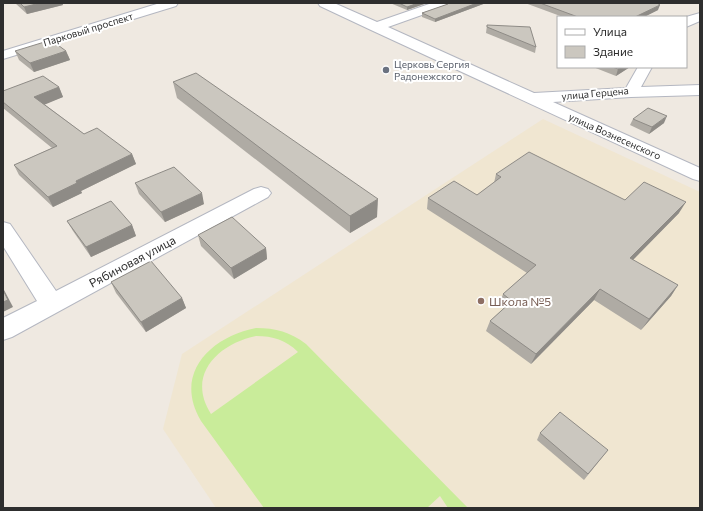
<svg xmlns="http://www.w3.org/2000/svg" width="703" height="511" viewBox="0 0 703 511" font-family="Commissioner,sans-serif">
<rect width="100%" height="100%" fill="#efe9e1"/>
<path fill="#f0e6d1" d="M543 119 700 192V508H216L163 429 182 354Z"/>
<path fill="#c9ec9a" fill-rule="evenodd" d="M256 328C276 328 290 332 306 344L468 508H448L440 496 427 508H264L201 421C173 374 210 337 256 328ZM256 336C273 336 286 340 298 352L211 414C186 375 218 344 256 336Z"/>
<g fill="none" stroke-linecap="round" stroke-linejoin="round">
<g stroke="#b4b7c1" stroke-width="2">
<g id="minor">
<path d="M160 3H178L176 6 3 59V51Z"/>
<path d="M318 3H334L377 22 432 3H449L447 6 388 27 534 93 626 88 638 67H652L641 87 700 85V95L631 97 553 102 700 168V181L693 179 371 30 320 6Z"/>
<path d="M700 13V21L686 27V17Z"/>
<path d="M261 187 268 189 271 193 268 197 12 337 3 340V318L37 301 3 246V222L10 224 56 291 254 189Z"/>
</g>
</g>
<use href="#minor" fill="#fff" fill-rule="evenodd"/>
</g>
<g fill="#afaba4">
<path d="M15 3H62L63 5 27 14Z"/>
<path d="M390 3H427L407 10Z"/>
<path d="M448 3H486L435 22 422 17V13L448 4Z"/>
<path d="M525 3H657L658 10 644 17H563Z"/>
<path d="M487 25 536 47 535 53 486 33Z"/>
<path d="M15 51H66L70 60 34 72 19 60Z"/>
<path d="M593 67H630L616 76Z"/>
<path d="M173 82 377 217 350 233 177 98Z"/>
<path d="M59 87 63 97 44 104 84 134 132 154 136 164 81 191 82 193 53 207 19 175 14 165 52 148 3 108V91Z"/>
<path d="M633 119 664 123 649 134 630 125Z"/>
<path d="M496 174 625 200 679 213 633 260 678 285 671 296 641 330 594 300 531 364 486 331 490 321 504 308 499 305 503 294 527 273 427 209 428 198 477 195 494 183Z"/>
<path d="M135 183 204 204 165 222 139 194Z"/>
<path d="M67 221 132 225 136 236 91 257 73 231Z"/>
<path d="M198 235 266 248 267 259 234 279 201 246Z"/>
<path d="M111 282 182 298 186 308 146 332 116 293Z"/>
<path d="M540 433 608 450 584 480 537 440Z"/>
</g>
<g fill="#8e8b86">
<path d="M40 3H62L63 5 27 14 24 7Z"/>
<path d="M418 3H427L407 10V7Z"/>
<path d="M477 3H486L435 22V19Z"/>
<path d="M660 5 658 10 644 17H635Z"/>
<path d="M66 51 70 60 34 72 30 63Z"/>
<path d="M622 67H630L616 76 618 69Z"/>
<path d="M59 87 63 97 39 107 34 97Z"/>
<path d="M667 116 664 123 649 134 652 127Z"/>
<path d="M132 154 136 164 81 191 82 193 53 207 48 197 76 181Z"/>
<path d="M202 193 204 204 165 222 161 212Z"/>
<path d="M378 199 377 217 350 233V216Z"/>
<path d="M686 202 679 213 624 269 630 258Z"/>
<path d="M132 225 136 236 91 257 86 247Z"/>
<path d="M266 248 267 259 234 279 231 268Z"/>
<path d="M678 285 671 296 641 330 649 319Z"/>
<path d="M3 288 13 307 3 312Z"/>
<path d="M600 289 594 300 531 364 536 354Z"/>
<path d="M182 298 186 308 146 332 141 322Z"/>
</g>
<g fill="#cbc7bf" stroke="#8e8b86">
<path d="M20 3H40L24 7Z"/>
<path d="M399 3H418L407 7Z"/>
<path d="M448 3H477L435 19 422 13 448 4Z"/>
<path d="M540 3H657L660 5 635 17H578Z"/>
<path d="M487 25 530 27 536 47 487 27Z"/>
<path d="M51 40 66 51 30 63 15 51Z"/>
<path d="M612 67H622L618 69Z"/>
<path d="M196 73 378 199 350 216 173 82Z"/>
<path d="M43 76 59 87 34 97 84 134 97 128 132 154 76 181 77 183 48 197 14 165 57 146 3 102V91Z"/>
<path d="M648 108 667 116 652 127 633 119Z"/>
<path d="M529 152 625 200 644 182 686 202 630 258 678 285 649 319 600 289 536 354 490 321 512 301 503 294 536 265 428 198 454 181 477 195 501 177 496 174Z"/>
<path d="M174 167 202 193 161 212 135 183Z"/>
<path d="M111 201 132 225 86 247 67 221Z"/>
<path d="M232 217 266 248 231 268 198 235Z"/>
<path d="M151 261 182 298 141 322 111 282Z"/>
<path d="M3 290 8 300 3 302Z"/>
<path d="M560 412 608 450 588 474 540 433Z"/>
</g>
<circle fill="#6b7280" stroke="#fff" stroke-width="1.5" cx="386" cy="70" r="4"/>
<circle fill="#8d6e63" stroke="#fff" stroke-width="1.5" cx="481" cy="301" r="4"/>
<g text-anchor="middle" dominant-baseline="central" stroke-width="4" stroke-linejoin="round" paint-order="stroke">
<g font-size="10" fill="#2e2e2e" stroke="#fff">
<text transform="translate(88 29) rotate(-17)">Парковый проспект</text>
<text transform="translate(595 93) rotate(-5)">улица Герцена</text>
<text transform="translate(615 136) rotate(24)">улица Вознесенского</text>
</g>
<g font-size="10" fill="#5b616d" stroke="#fff" text-anchor="start">
<text x="394" y="64">Церковь Сергия<tspan x="394" dy="12">Радонежского</tspan></text>
</g>
<g font-size="12" fill="#2e2e2e" stroke="#fff">
<text transform="translate(132 261) rotate(-28)">Рябиновая улица</text>
</g>
<g font-size="12" fill="#785e54" stroke="#fff" text-anchor="start">
<text x="489" y="301">Школа №5</text>
</g>
</g>
<rect width="703" height="511" fill="none" stroke="#2e2e2e" stroke-width="8"/>
<rect x="557" y="16" width="130" height="52" fill="#ffffff" stroke="#ababab"/>
<rect x="565" y="29" width="20" height="6" fill="#ffffff" stroke="#ababab"/>
<text x="593" y="36" font-size="12" fill="#2e2e2e">Улица</text>
<rect x="565" y="46" width="20" height="12" fill="#cbc7bf" stroke="#ababab"/>
<text x="593" y="56" font-size="12" fill="#2e2e2e">Здание</text>
</svg>
